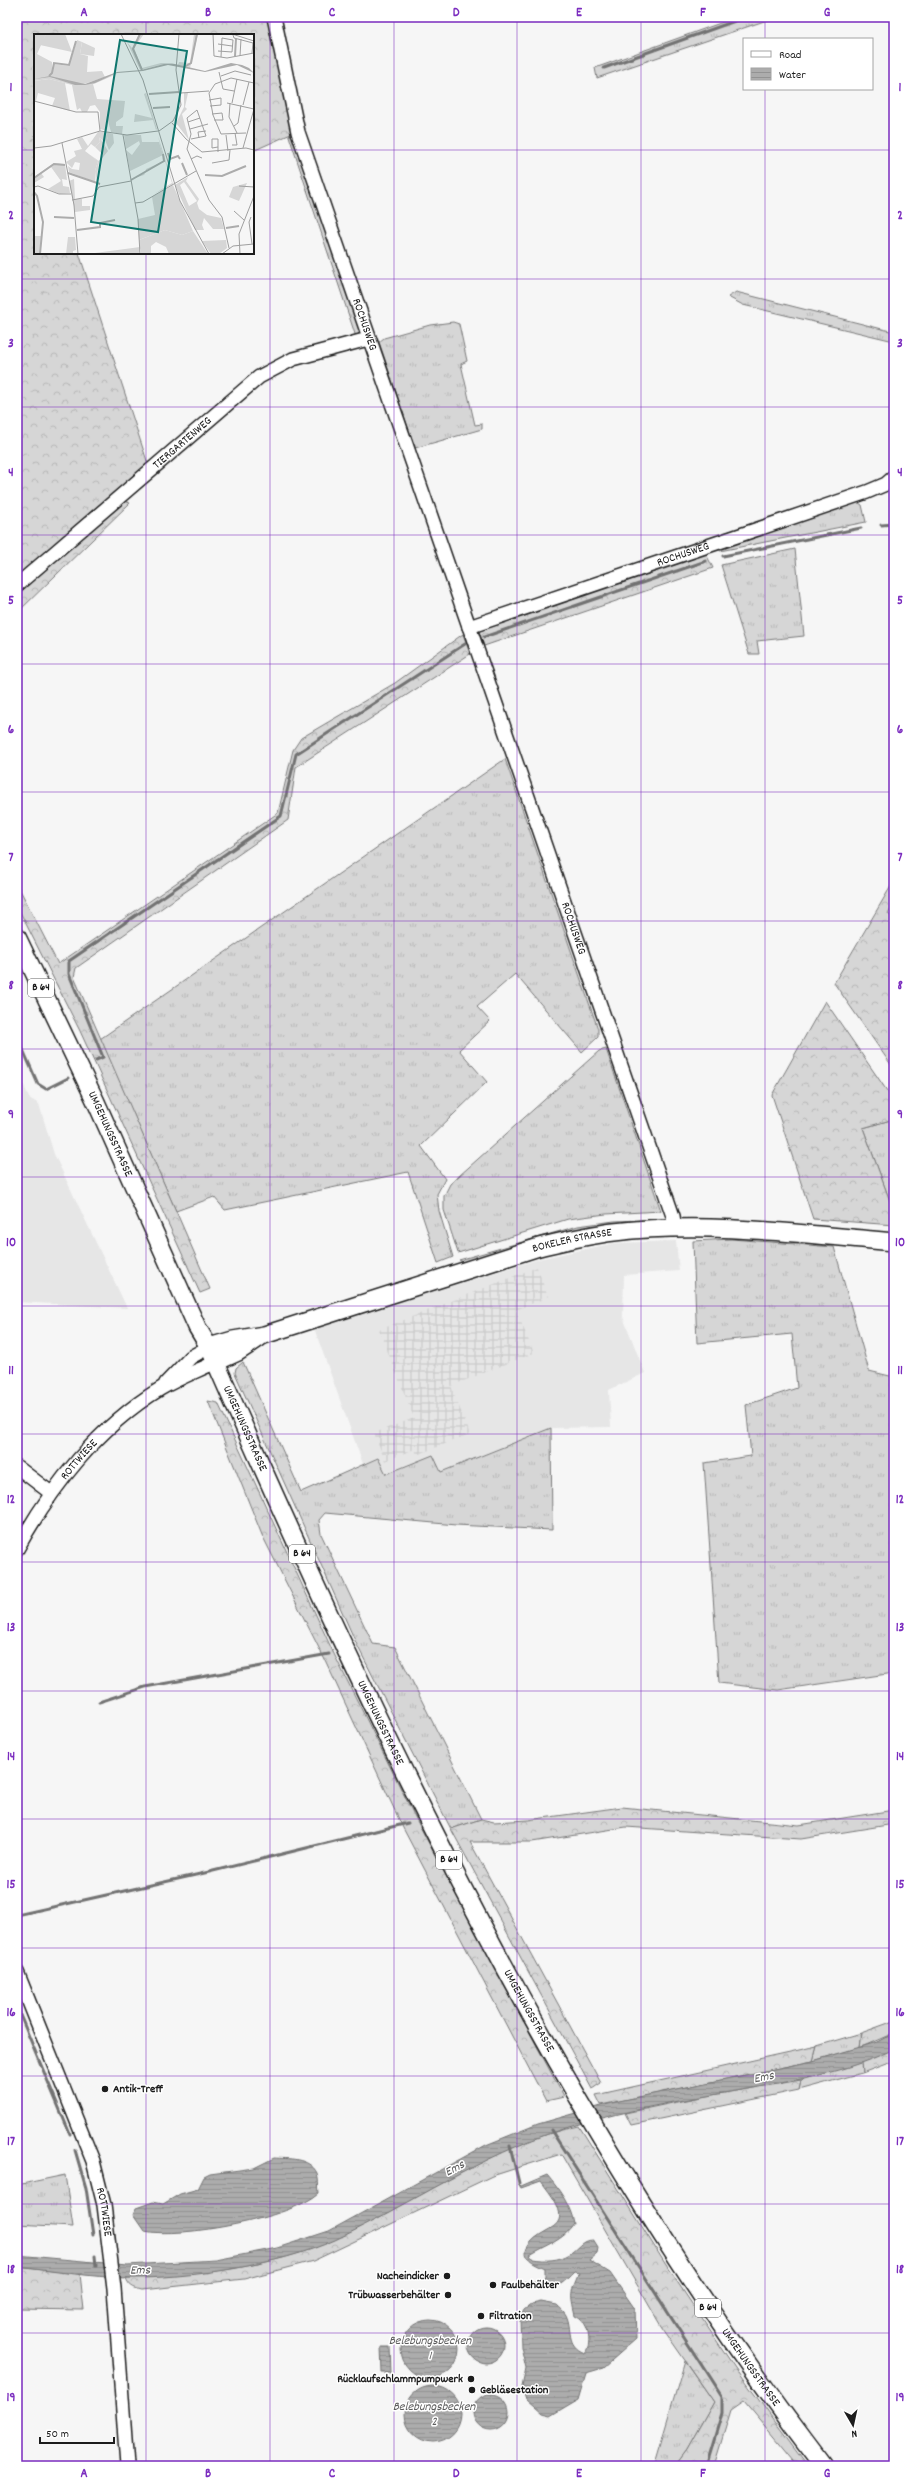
<svg xmlns="http://www.w3.org/2000/svg" width="911" height="2483" viewBox="0 0 911 2483" font-family="Dekko,sans-serif">
<defs>
<pattern id="industrial-grid" width="8" height="8" patternUnits="userSpaceOnUse"><rect width="8" height="8" fill="#e6e6e6"/><path d="M0 4h8M4 0v8" fill="none" stroke="#c5c5c5"/></pattern>
<pattern id="grass-tufts" width="24" height="20" patternUnits="userSpaceOnUse"><rect width="24" height="20" fill="#d6d6d6"/><path d="M3 7l-1-3M5 7V3M7 7l1-3M15 17l-1-3M17 17v-4M19 17l1-3" fill="none" stroke="#b7b7b7"/></pattern>
<pattern id="forest-crowns" width="20" height="18" patternUnits="userSpaceOnUse"><rect width="20" height="18" fill="#d6d6d6"/><path d="M2 6a3 3 0 1 1 6 0M12 15a3 3 0 1 1 6 0" fill="none" stroke="#b7b7b7"/></pattern>
<pattern id="water-rules" width="6" height="5" patternUnits="userSpaceOnUse"><rect width="6" height="5" fill="#acacac"/><path d="M0 2.5h6" fill="none" stroke="#939393"/></pattern>
</defs>
<rect width="100%" height="100%" fill="#f6f6f6"/>
<filter id="ink" filterUnits="userSpaceOnUse"><feTurbulence type="fractalNoise" baseFrequency=".025" numOctaves="2"/><feDisplacementMap in="SourceGraphic" scale="8" xChannelSelector="R" yChannelSelector="G"/><feConvolveMatrix kernelMatrix="1 2 1 2 8 2 1 2 1" color-interpolation-filters="sRGB"/></filter>
<g filter="url(#ink)">
<g fill="#e6e6e6">
<path d="M17 1068 29 1098 39 1104 54 1154 127 1308 17 1302Z"/>
<path d="M676 1241 679 1271 624 1275 623 1317 645 1373 609 1390 611 1427 551 1428 441 1472 433 1455 385 1474 378 1458 363 1464 314 1328 542 1258 615 1243Z"/>
</g>
<path fill="url(#industrial-grid)" d="M537 1267 548 1297 516 1310 534 1353 451 1386 470 1434 417 1455 415 1449 385 1461 374 1433 414 1418 379 1330Z"/>
<g fill="url(#grass-tufts)" stroke="#797979">
<path d="M737 17H776L597 78 595 68Z"/>
<path d="M293 133 362 329 356 337 289 136Z"/>
<path d="M736 292 894 332V341L743 305 728 297Z"/>
<path d="M453 322 459 324 467 361 461 364 475 425 482 424V429L415 448 379 342 384 338 430 325Z"/>
<path d="M856 501 862 505 866 522 720 551 721 547Z"/>
<path d="M795 549 804 636 757 641 759 654H749L721 565Z"/>
<path d="M505 759 598 1029V1037L582 1052 515 974 477 1007 490 1021 459 1050 487 1082 421 1146 445 1179 437 1194 439 1211 453 1257 438 1263 408 1172 225 1210 214 1197 176 1211 100 1039Z"/>
<path d="M606 1049 661 1211 606 1214 568 1219 458 1253 444 1210V1196L450 1184 599 1051Z"/>
<path d="M894 1119V1212L863 1128Z"/>
<path d="M667 1219 664 1222 467 1264 459 1260 578 1226 614 1221Z"/>
<path d="M731 1239 834 1247 869 1371 894 1377V1673L778 1690 719 1683 704 1463 751 1456 746 1405 797 1388 792 1334 697 1343 693 1241Z"/>
<path d="M243 1362 301 1492 378 1458 386 1474 433 1455 441 1472 551 1428 552 1530 456 1525 325 1513 319 1520 321 1534 373 1644 395 1647 481 1819 451 1829 357 1645 235 1373 236 1368Z"/>
<path d="M861 2033 859 2048 813 2061 817 2046Z"/>
<path d="M861 2062 862 2073 799 2090 801 2080Z"/>
<path d="M65 2175 73 2227 17 2224V2185Z"/>
<path d="M685 2361 714 2402 687 2450 675 2466H654Z"/>
</g>
<g fill="url(#forest-crowns)" stroke="#797979">
<path d="M17 17H270L293 133 253 151V35H35V253H79L148 464 17 577Z"/>
<path d="M124 501 130 503 17 613V593Z"/>
<path d="M706 554 713 568 484 646 479 631Z"/>
<path d="M463 634 470 654 296 767 288 820 76 968 74 977 210 1289 200 1293 80 1031 17 906V884L58 964 278 813 293 750 301 738 395 683Z"/>
<path d="M894 881V904L888 914 894 918V1069L834 983Z"/>
<path d="M825 1001 894 1101V1119L863 1128 894 1212V1225L813 1219 772 1095Z"/>
<path d="M208 1401 218 1403 334 1654 417 1821 564 2097 546 2101 403 1828 326 1662 262 1535Z"/>
<path d="M622 1807 799 1825 894 1810V1824L801 1839 626 1827 532 1842H470L601 2083 592 2089 451 1829 481 1819 494 1822 528 1820Z"/>
<path d="M894 2021V2033L859 2048 861 2033Z"/>
<path d="M817 2046 813 2061 601 2105 596 2095Z"/>
<path d="M894 2049V2061L862 2073 861 2062Z"/>
<path d="M801 2080 799 2090 631 2125 625 2113 706 2096Z"/>
<path d="M579 2126 666 2265 735 2368 808 2466H798L744 2401 731 2410 714 2466H675L687 2450 714 2402 661 2326 561 2154 492 2176 313 2261 244 2279 142 2290C133 2288 129 2286 126 2278 193 2276 271 2268 333 2240 416 2204 490 2144 579 2126Z"/>
<path d="M17 2267 80 2274 84 2310 17 2309Z"/>
</g>
<g fill="url(#water-rules)" stroke="#727272">
<path d="M894 2033V2049C835 2078 770 2084 707 2096 659 2104 610 2115 563 2129 481 2155 412 2204 335 2240 280 2265 187 2279 127 2278 91 2277 53 2271 17 2267V2255L127 2265 216 2260 277 2248 329 2231 486 2145 538 2124 619 2101 813 2061 877 2042Z"/>
<path d="M274 2158C288 2159 309 2157 317 2173 319 2178 318 2187 319 2193 292 2218 181 2239 144 2231L133 2215 136 2208 153 2202 163 2204 180 2194 198 2189 204 2177 210 2174 254 2168Z"/>
<path d="M547 2175C559 2189 571 2206 574 2224 563 2241 546 2245 530 2255L533 2259C546 2261 558 2261 570 2254 579 2249 582 2240 593 2240L598 2248 597 2253 589 2260 610 2273 635 2309 636 2339 603 2368 586 2373 578 2400 551 2416 543 2414 526 2399 522 2387 526 2368 521 2347 520 2318 524 2310 532 2304 541 2302 557 2305C560 2308 564 2311 566 2315 573 2329 565 2346 585 2353 593 2342 588 2320 575 2315 570 2292 570 2295 579 2273L574 2272C555 2292 550 2291 523 2284V2282L541 2281 545 2277V2268C537 2264 522 2259 527 2248 535 2232 556 2230 559 2220 563 2207 547 2190 541 2181L521 2188 518 2183 521 2186Z"/>
<circle cx="430" cy="2349" r="29"/>
<circle cx="486" cy="2345" r="18"/>
<path d="M381 2347H390L391 2373H382Z"/>
<circle cx="433" cy="2414" r="28"/>
<circle cx="491" cy="2412" r="18"/>
</g>
<g fill="none" stroke-linecap="round" stroke-linejoin="round">
<g stroke="#727272" stroke-width="3">
<path d="M604 68 746 17"/>
<path d="M881 525 894 524"/>
<path d="M723 556 861 528"/>
<path d="M484 637 706 561"/>
<path d="M17 1036 38 1084 46 1089 68 1078"/>
<path d="M96 1060 103 1057 69 974V961L281 816 296 754 465 644"/>
<path d="M99 1702 145 1687 329 1654"/>
<path d="M17 1915 209 1872 408 1823"/>
<path d="M17 2008 70 2134"/>
<path d="M551 2130 722 2397V2413L706 2466"/>
<path d="M510 2146 519 2183"/>
<path d="M75 2150 86 2188 93 2235"/>
<path d="M95 2256 96 2266"/>
</g>
<g stroke="#1c1c1c" stroke-width="16">
<g id="minor">
<path id="s1" d="M274 17 298 132 673 1216 675 1229"/>
<path id="s2" d="M17 585 259 377 293 359 368 339"/>
<path id="s3" d="M469 627 867 492 886 484 894 477"/>
<path d="M166 1383 191 1357 209 1347"/>
<path d="M17 1467 51 1493"/>
<path id="s4" d="M17 1549C51 1487 99 1426 160 1389 178 1378 197 1371 216 1362"/>
<path id="s5" d="M17 1972 93 2161 104 2205 114 2288 127 2466"/>
</g>
</g>
<g stroke="#1c1c1c" stroke-width="20">
<g id="major">
<path id="s6" d="M17 937 96 1102 197 1327 209 1347C380 1737 563 2127 823 2466"/>
<path id="s7" d="M209 1347 233 1340 264 1335 539 1247C564 1241 588 1235 614 1232 706 1221 802 1234 894 1242"/>
<path d="M216 1362 238 1352 259 1338"/>
</g>
</g>
<use href="#minor" stroke="#fff" stroke-width="13"/>
<use href="#major" stroke="#fff" stroke-width="17"/>
</g>
</g>
<path fill="none" stroke="#7b2cbf" stroke-width="1" stroke-opacity="0.55" d="M146 17V35M270 17V2466M394 17V2466M517 17V2466M641 17V2466M765 17V39M765 89V2466M17 150H35M253 150H894M146 253V2466M17 279H894M17 407H894M17 535H894M17 664H894M17 792H894M17 921H894M17 1049H894M17 1177H894M17 1306H894M17 1434H894M17 1562H894M17 1691H894M17 1819H894M17 1948H894M17 2076H894M17 2204H894M17 2333H894"/>
<g fill="#1c1c1c" stroke="#fff" stroke-width="1.5">
<circle cx="105" cy="2089" r="4"/>
<circle cx="447" cy="2276" r="4"/>
<circle cx="493" cy="2285" r="4"/>
<circle cx="448" cy="2295" r="4"/>
<circle cx="481" cy="2316" r="4"/>
<circle cx="471" cy="2379" r="4"/>
<circle cx="472" cy="2390" r="4"/>
</g>
<g text-anchor="middle" dominant-baseline="central" stroke-width="3" stroke-linejoin="round" paint-order="stroke">
<g fill="#fff" stroke="#606060" stroke-width="1">
<rect x="28" y="979" width="26" height="18" rx="3"/>
<rect x="289" y="1545" width="26" height="18" rx="3"/>
<rect x="436" y="1851" width="26" height="18" rx="3"/>
<rect x="695" y="2299" width="26" height="18" rx="3"/>
</g>
<g font-size="11" font-weight="bold" fill="#1c1c1c">
<text x="41" y="988">B 64</text>
<text x="302" y="1554">B 64</text>
<text x="449" y="1860">B 64</text>
<text x="708" y="2308">B 64</text>
</g>
<g font-size="12" fill="#1c1c1c" stroke="#fff">
<text stroke="none"><textPath href="#s1" startOffset="321">ROCHUSWEG</textPath></text>
<text stroke="none"><textPath href="#s2" startOffset="218">TIERGARTENWEG</textPath></text>
<text stroke="none"><textPath href="#s3" startOffset="226">ROCHUSWEG</textPath></text>
<text stroke="none"><textPath href="#s1" startOffset="960">ROCHUSWEG</textPath></text>
<text stroke="none"><textPath href="#s6" startOffset="218">UMGEHUNGSSTRASSE</textPath></text>
<text stroke="none"><textPath href="#s7" startOffset="379">BOKELER STRASSE</textPath></text>
<text stroke="none"><textPath href="#s6" startOffset="542">UMGEHUNGSSTRASSE</textPath></text>
<text stroke="none"><textPath href="#s4" startOffset="109">ROTTWIESE</textPath></text>
<text stroke="none"><textPath href="#s6" startOffset="866">UMGEHUNGSSTRASSE</textPath></text>
<text stroke="none"><textPath href="#s6" startOffset="1190">UMGEHUNGSSTRASSE</textPath></text>
<text stroke="none"><textPath href="#s5" startOffset="256">ROTTWIESE</textPath></text>
<text stroke="none"><textPath href="#s6" startOffset="1610">UMGEHUNGSSTRASSE</textPath></text>
</g>
<g font-size="12" font-weight="bold" fill="#1c1c1c" stroke="#fff" text-anchor="start">
<text x="113" y="2089">Antik-Treff</text>
<text x="439" y="2276" text-anchor="end">Nacheindicker</text>
<text x="501" y="2285">Faulbehälter</text>
<text x="440" y="2295" text-anchor="end">Trübwasserbehälter</text>
<text x="489" y="2316">Filtration</text>
<text x="463" y="2379" text-anchor="end">Rücklaufschlammpumpwerk</text>
<text x="480" y="2390">Gebläsestation</text>
</g>
<g font-size="13" font-style="italic" fill="#5d5d5d" stroke="#fff">
<text transform="translate(764 2078) rotate(-12)">Ems</text>
<text transform="translate(455 2169) rotate(-28)">Ems</text>
<text transform="translate(140 2271) rotate(-1)">Ems</text>
<text x="430" y="2341">Belebungsbecken<tspan x="430" dy="15">1</tspan></text>
<text x="434" y="2407">Belebungsbecken<tspan x="434" dy="15">2</tspan></text>
</g>
</g>
<g transform="translate(34 34)">
<rect width="220" height="220" fill="#f6f6f6"/>
<path d="M0 0H12L3 20 18 28V40L20 30 35 32 43 6 48 8 46 20 54 22 53 38 68 37 71 43 47 51 21 44 0 46ZM15 45 31 49 36 77 18 72 21 64 4 59 2 67 0 66V47ZM59 50 63 65 91 67 89 83 82 88V92H89L88 100 77 98 74 87 73 97 66 95V78L61 71 56 72 53 78H48L46 74 43 76 38 51ZM112 59 123 95 122 96 119 86 100 88 101 80 118 84 110 60ZM150 59H154L151 73 153 75 148 80 155 106 142 89 150 73ZM64 98H72L74 106 69 107 65 103 66 108 61 113 57 110 51 117 64 127 61 137V148L35 138 34 132 38 135 45 136 46 129 41 128 38 134 32 128 42 122 40 117 48 115 43 105 48 103 54 112ZM90 101H107L108 108H125L129 121 96 137 92 116 98 121 106 110 105 107 92 115ZM20 129 31 130 33 146 28 145 29 152 35 153 36 159 26 160 14 155 27 147 17 133 7 139 10 143 0 149V143ZM40 145 41 165H48V172H56V176L41 178 35 147ZM131 196 148 201 159 197 174 220H135L132 213 122 208 117 212V220H107V214L105 220 61 219 106 213 105 206ZM0 202H7L6 220H0ZM34 203H41L42 216 39 217V220H32ZM192 206 193 214 185 220H177L168 207Z" fill="#d6d6d6"/>
<path d="M12 0H31L38 18 6 11ZM105 0H110L100 14 108 34 127 29H138L141 30 126 31 106 36 93 8 98 14ZM160 0H164L156 34 144 31 145 28 156 29ZM48 8 61 14 60 22 46 20ZM85 39 60 50 48 52 38 51 15 45 0 47V45L13 43 51 51ZM72 98 79 100 80 109 75 116 71 106H74ZM65 102 74 117 65 128 62 149 61 137 64 127 55 120 65 127 69 121 61 113 66 108ZM124 102 139 150 120 160 138 149 131 127 113 136 110 141 97 145 111 139 112 135 130 127ZM154 143 152 147 165 165 163 169 165 175 173 181 187 184 190 195H179L170 184 168 191 170 196H161L141 151ZM150 148 163 167 155 172 146 151ZM139 151 159 197 148 201 131 196 105 206 104 185 121 181 118 163Z" fill="#d6d6d6" fill-rule="evenodd"/>
<path d="M213 149 205 167 195 163 199 153Z" fill="#d6d6d6"/>
<path d="M197 29 208 31 215 34 220 39 203 31 171 38 134 31 109 37 83 39 61 49 51 51H41L16 43 0 45 16 42 51 50 83 38 107 36 130 30H141L171 37Z" fill="#acacac"/>
<path fill="none" stroke="#acacac" stroke-width="2" d="M106 0 99 15 108 36M201 22 202 5M150 33 157 29 163 0M15 42 18 39 20 29 35 31 42 7M115 60 145 58M119 74 136 73M134 119 136 125 144 122 146 125M148 129 153 141M34 139 66 150M171 141 188 142 212 132M0 144 20 130 31 131M97 146 130 127 129 120M0 158 3 162 9 188 6 220M20 183 40 184M192 194 205 192M43 196 66 193V189L81 186"/>
<path fill="none" stroke="#9f9f9f" stroke-width="1" d="M87 0 109 46 146 167 175 220M179 0 180 22 193 24 220 19M198 0 220 7M199 1 200 4 219 9 218 19M184 10 198 12M184 17 198 18 199 6M206 22 207 5M187 23 188 4 199 6M185 38 189 55 200 57M187 42 201 37 217 41M147 59 175 57M175 66 187 64V71L176 72M0 67 42 78H64L66 97M193 69 220 75M196 69 195 83 203 99M198 69 203 45M209 71 215 48M178 80 188 79 189 86H180M154 88 166 84M138 89 152 105 168 118 212 114 220 116M200 92 204 89 207 71M156 95 174 90M125 97 139 87 147 71 142 36 145 0M212 99 187 100 179 81 175 59 181 50 197 44 220 49M89 101 104 185 106 220M192 101 194 117M165 104 164 98 172 97M157 105 172 102 163 76 153 84 157 100 153 115 175 166 188 183 195 214M28 109 40 171 44 220M198 111H203L201 99M184 113V105H178V114L184 113V118M0 114 17 112 66 97 93 101 124 97M209 114 220 75M157 125 163 122 168 124M178 129 195 126 196 116M205 152 220 153M0 153 4 152 25 160H37M38 166 59 162 65 153 97 147M101 169 109 168 162 137M200 177 210 186M217 183 215 188 218 210M188 220 199 212 220 210M206 220 205 200 220 162"/>
<path fill="#0f766e" fill-opacity="0.15" stroke="#0f766e" stroke-width="2" d="M86 6 153 17 124 198 57 188Z"/>
<rect width="220" height="220" fill="none" stroke="#1c1c1c" stroke-width="2"/>
</g>
<rect width="911" height="2483" fill="none" stroke="#fff" stroke-width="44"/>
<rect x="743" y="38" width="130" height="52" fill="#ffffff" stroke="#a4a4a4"/>
<rect x="751" y="51" width="20" height="6" fill="#ffffff" stroke="#a4a4a4"/>
<text x="779" y="58" font-size="12" fill="#1c1c1c">Road</text>
<rect x="751" y="68" width="20" height="12" fill="url(#water-rules)" stroke="#a4a4a4"/>
<text x="779" y="78" font-size="12" fill="#1c1c1c">Water</text>
<g transform="translate(853 2425) rotate(171)" stroke="#ffffff" stroke-width="3" paint-order="stroke">
<path d="M0-3L7 15L0 10L-7 15Z" fill="#1c1c1c"/>
<text y="-6" font-size="11" font-weight="bold" text-anchor="middle" fill="#1c1c1c">N</text>
</g>
<path d="M40 2437v6h74v-6" fill="none" stroke="#1c1c1c" stroke-width="2"/>
<text x="46" y="2437" font-size="12" fill="#1c1c1c" stroke="#ffffff" stroke-width="3" paint-order="stroke">50 m</text>
<rect x="22" y="22" width="867" height="2439" fill="none" stroke="#7b2cbf" stroke-width="1.5"/>
<g font-size="13" text-anchor="middle" font-weight="bold" fill="#7b2cbf">
<text x="84" y="16">A</text>
<text x="208" y="16">B</text>
<text x="332" y="16">C</text>
<text x="456" y="16">D</text>
<text x="579" y="16">E</text>
<text x="703" y="16">F</text>
<text x="827" y="16">G</text>
<text x="11" y="91">1</text>
<text x="900" y="91">1</text>
<text x="11" y="219">2</text>
<text x="900" y="219">2</text>
<text x="11" y="347">3</text>
<text x="900" y="347">3</text>
<text x="11" y="476">4</text>
<text x="900" y="476">4</text>
<text x="11" y="604">5</text>
<text x="900" y="604">5</text>
<text x="11" y="733">6</text>
<text x="900" y="733">6</text>
<text x="11" y="861">7</text>
<text x="900" y="861">7</text>
<text x="11" y="989">8</text>
<text x="900" y="989">8</text>
<text x="11" y="1118">9</text>
<text x="900" y="1118">9</text>
<text x="11" y="1246">10</text>
<text x="900" y="1246">10</text>
<text x="11" y="1374">11</text>
<text x="900" y="1374">11</text>
<text x="11" y="1503">12</text>
<text x="900" y="1503">12</text>
<text x="11" y="1631">13</text>
<text x="900" y="1631">13</text>
<text x="11" y="1760">14</text>
<text x="900" y="1760">14</text>
<text x="11" y="1888">15</text>
<text x="900" y="1888">15</text>
<text x="11" y="2016">16</text>
<text x="900" y="2016">16</text>
<text x="11" y="2145">17</text>
<text x="900" y="2145">17</text>
<text x="11" y="2273">18</text>
<text x="900" y="2273">18</text>
<text x="11" y="2401">19</text>
<text x="900" y="2401">19</text>
<text x="84" y="2477">A</text>
<text x="208" y="2477">B</text>
<text x="332" y="2477">C</text>
<text x="456" y="2477">D</text>
<text x="579" y="2477">E</text>
<text x="703" y="2477">F</text>
<text x="827" y="2477">G</text>
</g>
</svg>
